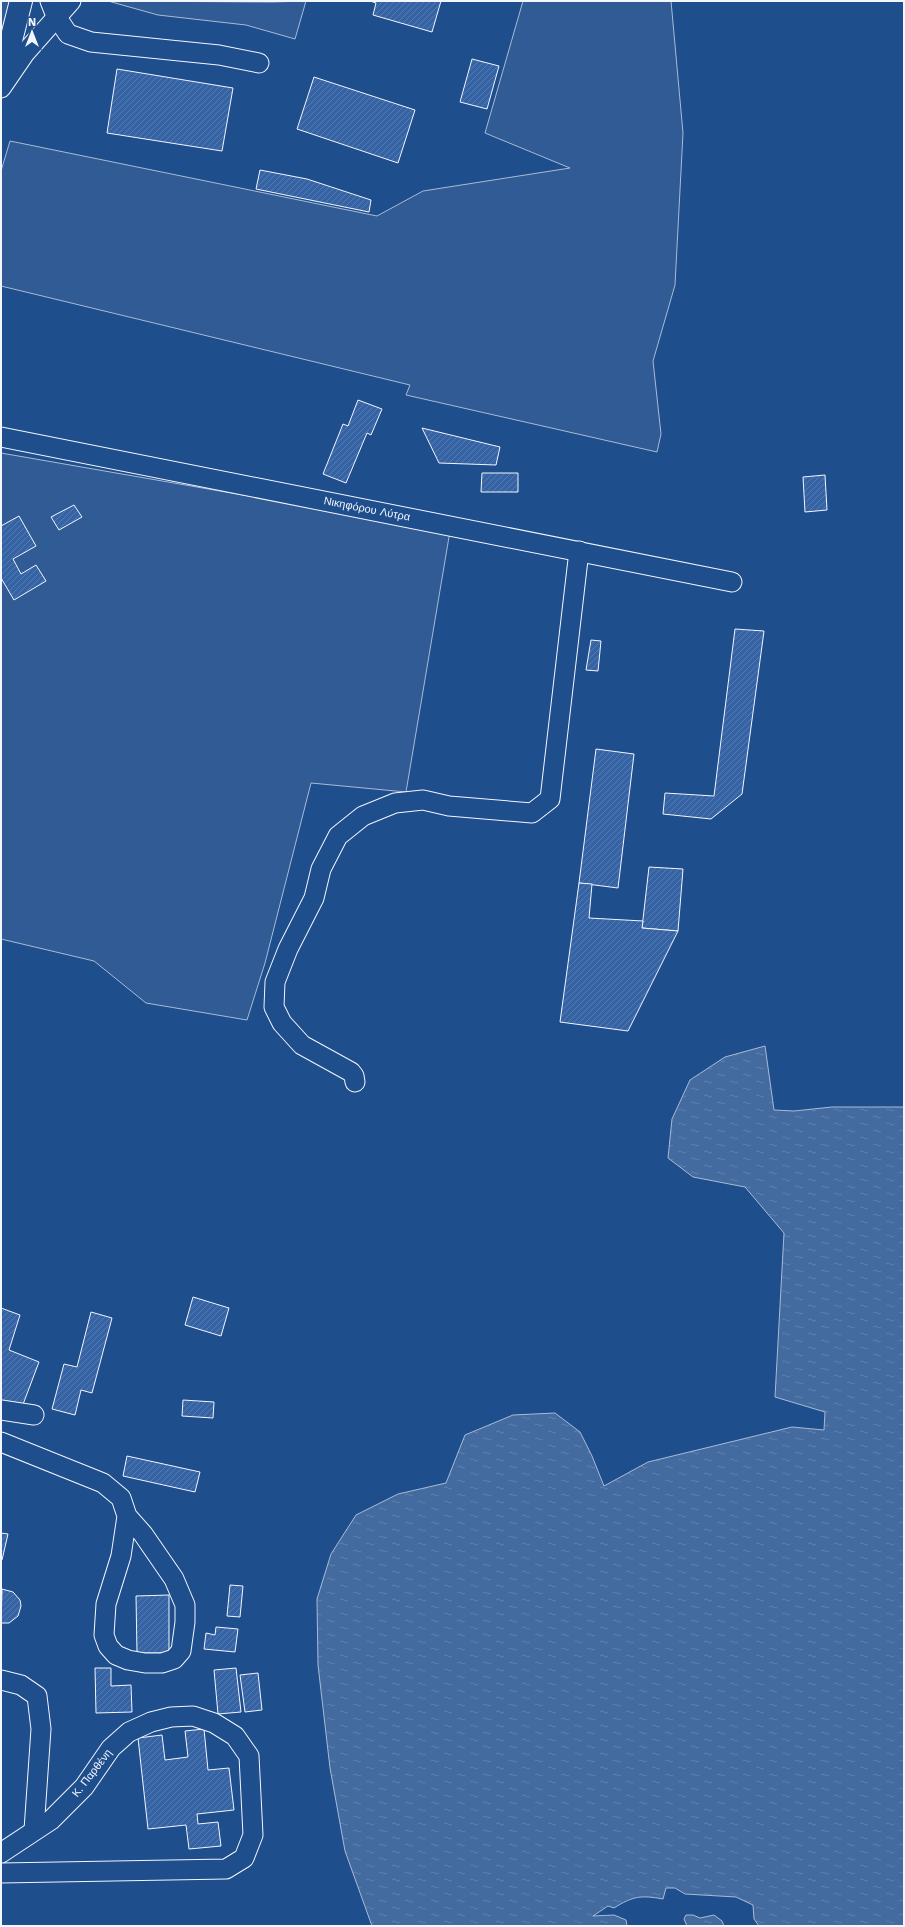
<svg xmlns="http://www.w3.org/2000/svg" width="905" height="1927" viewBox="0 0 905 1927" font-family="'Work Sans',sans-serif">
<defs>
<pattern id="water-ripples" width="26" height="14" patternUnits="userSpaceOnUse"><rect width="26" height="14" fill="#446ba0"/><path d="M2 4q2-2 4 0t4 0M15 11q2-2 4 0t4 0" fill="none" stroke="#5f81ae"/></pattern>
<pattern id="building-hatch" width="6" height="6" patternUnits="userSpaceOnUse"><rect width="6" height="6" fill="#3563a3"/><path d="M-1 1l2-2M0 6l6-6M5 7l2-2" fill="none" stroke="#537ab1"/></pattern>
</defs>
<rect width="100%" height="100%" fill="#1f4e8c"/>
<g fill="#305b95" stroke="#a8bbd7">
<path d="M1 1H10L1 35Z"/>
<path d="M108 1 272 2 306 1 295 39 246 25 158 15Z"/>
<path d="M523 1H671L683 133 675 285 653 361 661 434 657 452 406 395 410 385 1 286V171L10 141 377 216 423 191 570 168 485 133Z"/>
<path d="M1 453 450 531 406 792 311 783 265 963 247 1020 146 1003 94 961 1 939Z"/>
</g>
<g fill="url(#water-ripples)" stroke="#a8bbd7">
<path d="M765 1046 774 1110 794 1111 832 1107H904V1926H759L754 1919 753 1905 736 1897 685 1894 675 1888H666L663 1899C641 1895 633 1896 614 1908L608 1906 593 1916 614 1915 626 1920 627 1926H372L345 1851 330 1768 318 1665 317 1599 331 1554 356 1515 398 1494 446 1483 465 1435 513 1415 555 1413 580 1432 592 1456 604 1486 648 1462 792 1427 824 1430 825 1412 775 1397 784 1233 745 1187 693 1177 668 1158 672 1119 690 1080 725 1057Z"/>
<path d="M686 1915H693L700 1918 714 1915 722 1921 724 1926H687L684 1919Z"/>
</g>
<g fill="url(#building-hatch)" stroke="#f2f6ff">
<path d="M370 1H441L432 32 373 15 376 3Z"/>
<path d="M472 59 499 66 487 109 460 102Z"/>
<path d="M117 69 233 88 222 151 107 133Z"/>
<path d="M314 77 415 110 398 163 297 129Z"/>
<path d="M260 170 307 179 371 200 369 212 256 189Z"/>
<path d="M358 400 382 409 371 435 367 433 346 483 323 474 343 424 348 426Z"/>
<path d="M422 428 500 447 496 465 439 463Z"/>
<path d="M482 473H518V492H481Z"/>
<path d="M825 475 827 510 805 512 803 477Z"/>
<path d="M74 505 82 517 59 530 51 517Z"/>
<path d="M19 516 36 546 13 559 21 574 36 565 46 581 14 600 1 578V526Z"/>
<path d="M735 629 764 631 742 794 711 819 663 814 665 793 714 796Z"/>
<path d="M591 640 601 641 598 671 586 670Z"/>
<path d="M596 749 634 754 618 888 579 883Z"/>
<path d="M649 867 683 869 678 931 642 928Z"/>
<path d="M579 883 592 884 589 918 643 921 642 928 678 931 628 1031 560 1022Z"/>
<path d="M193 1297 229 1308 221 1336 185 1325Z"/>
<path d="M1 1308 20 1315 9 1350 39 1362 22 1407 1 1400Z"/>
<path d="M91 1312 112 1318 92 1393 81 1390 75 1415 52 1409 64 1364 77 1367Z"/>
<path d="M183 1400 214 1402 213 1418 182 1416Z"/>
<path d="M127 1456 200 1472 195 1492 123 1476Z"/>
<path d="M1 1533 8 1534 2 1560H1Z"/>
<path d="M230 1585 243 1586 240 1617 227 1616Z"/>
<path d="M2 1589 13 1592 20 1600 21 1606 18 1616 9 1623H1Z"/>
<path d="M169 1595V1653H137L136 1596Z"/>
<path d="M216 1627 238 1629 235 1652 204 1649 206 1633 215 1635Z"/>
<path d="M95 1668H111V1686L131 1685 132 1712 96 1713Z"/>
<path d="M236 1668 241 1712 218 1714 214 1670Z"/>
<path d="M258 1673 262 1710 245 1712 240 1675Z"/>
<path d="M204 1729 208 1770 229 1768 234 1810 197 1814 198 1824 218 1822 221 1846 189 1849 186 1825 148 1829 138 1738 162 1735 165 1760 188 1757 185 1731Z"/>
</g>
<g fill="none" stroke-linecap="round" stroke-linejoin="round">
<g stroke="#f2f6ff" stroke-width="21">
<g id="minor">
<path d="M50 1 56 16 68 34 91 42 219 55 259 63"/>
<path d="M1 88 25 53 71 1"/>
<path d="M1 437 732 582"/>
<path d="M355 1082 354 1076 351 1072 302 1045 282 1023 274 1007 275 982 288 949 314 898 321 869 338 836 363 816 395 803 423 800 449 806 532 813 550 799 579 551"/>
<path d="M1 1410 34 1415"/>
<path d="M1 1442 103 1483 121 1498 127 1516 143 1534 174 1579 185 1605V1622L181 1651 174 1659 162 1663H145L128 1660 116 1655 108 1646 104 1635 106 1604 121 1556 127 1516"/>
<path d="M1 1680 21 1685 37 1696 41 1729 34 1830"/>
<path d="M1 1853 51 1820 84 1787 111 1748 129 1732 151 1722 171 1717 193 1716 214 1723 235 1736 249 1756 253 1835 244 1858 226 1869 1 1873"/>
</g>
</g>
<g stroke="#f2f6ff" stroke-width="24">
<path id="major" d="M1 80 21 1"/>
</g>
<use href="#minor" stroke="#1f4e8c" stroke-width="19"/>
<use href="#major" stroke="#1f4e8c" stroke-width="22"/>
</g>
<g text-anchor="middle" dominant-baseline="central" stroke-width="3" stroke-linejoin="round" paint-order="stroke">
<g font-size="11" fill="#f2f6ff" stroke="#1f4e8c">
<text transform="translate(367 509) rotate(11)">Νικηφόρου Λύτρα</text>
<text transform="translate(92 1773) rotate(-52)">Κ. Παρθένη</text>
</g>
</g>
<rect width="905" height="1927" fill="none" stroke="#f2f6ff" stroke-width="4"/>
<g transform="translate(32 32)" stroke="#1f4e8c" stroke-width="3" paint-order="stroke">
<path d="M0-3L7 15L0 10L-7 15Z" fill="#f2f6ff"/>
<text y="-6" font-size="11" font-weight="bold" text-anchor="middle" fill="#f2f6ff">N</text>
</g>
</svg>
